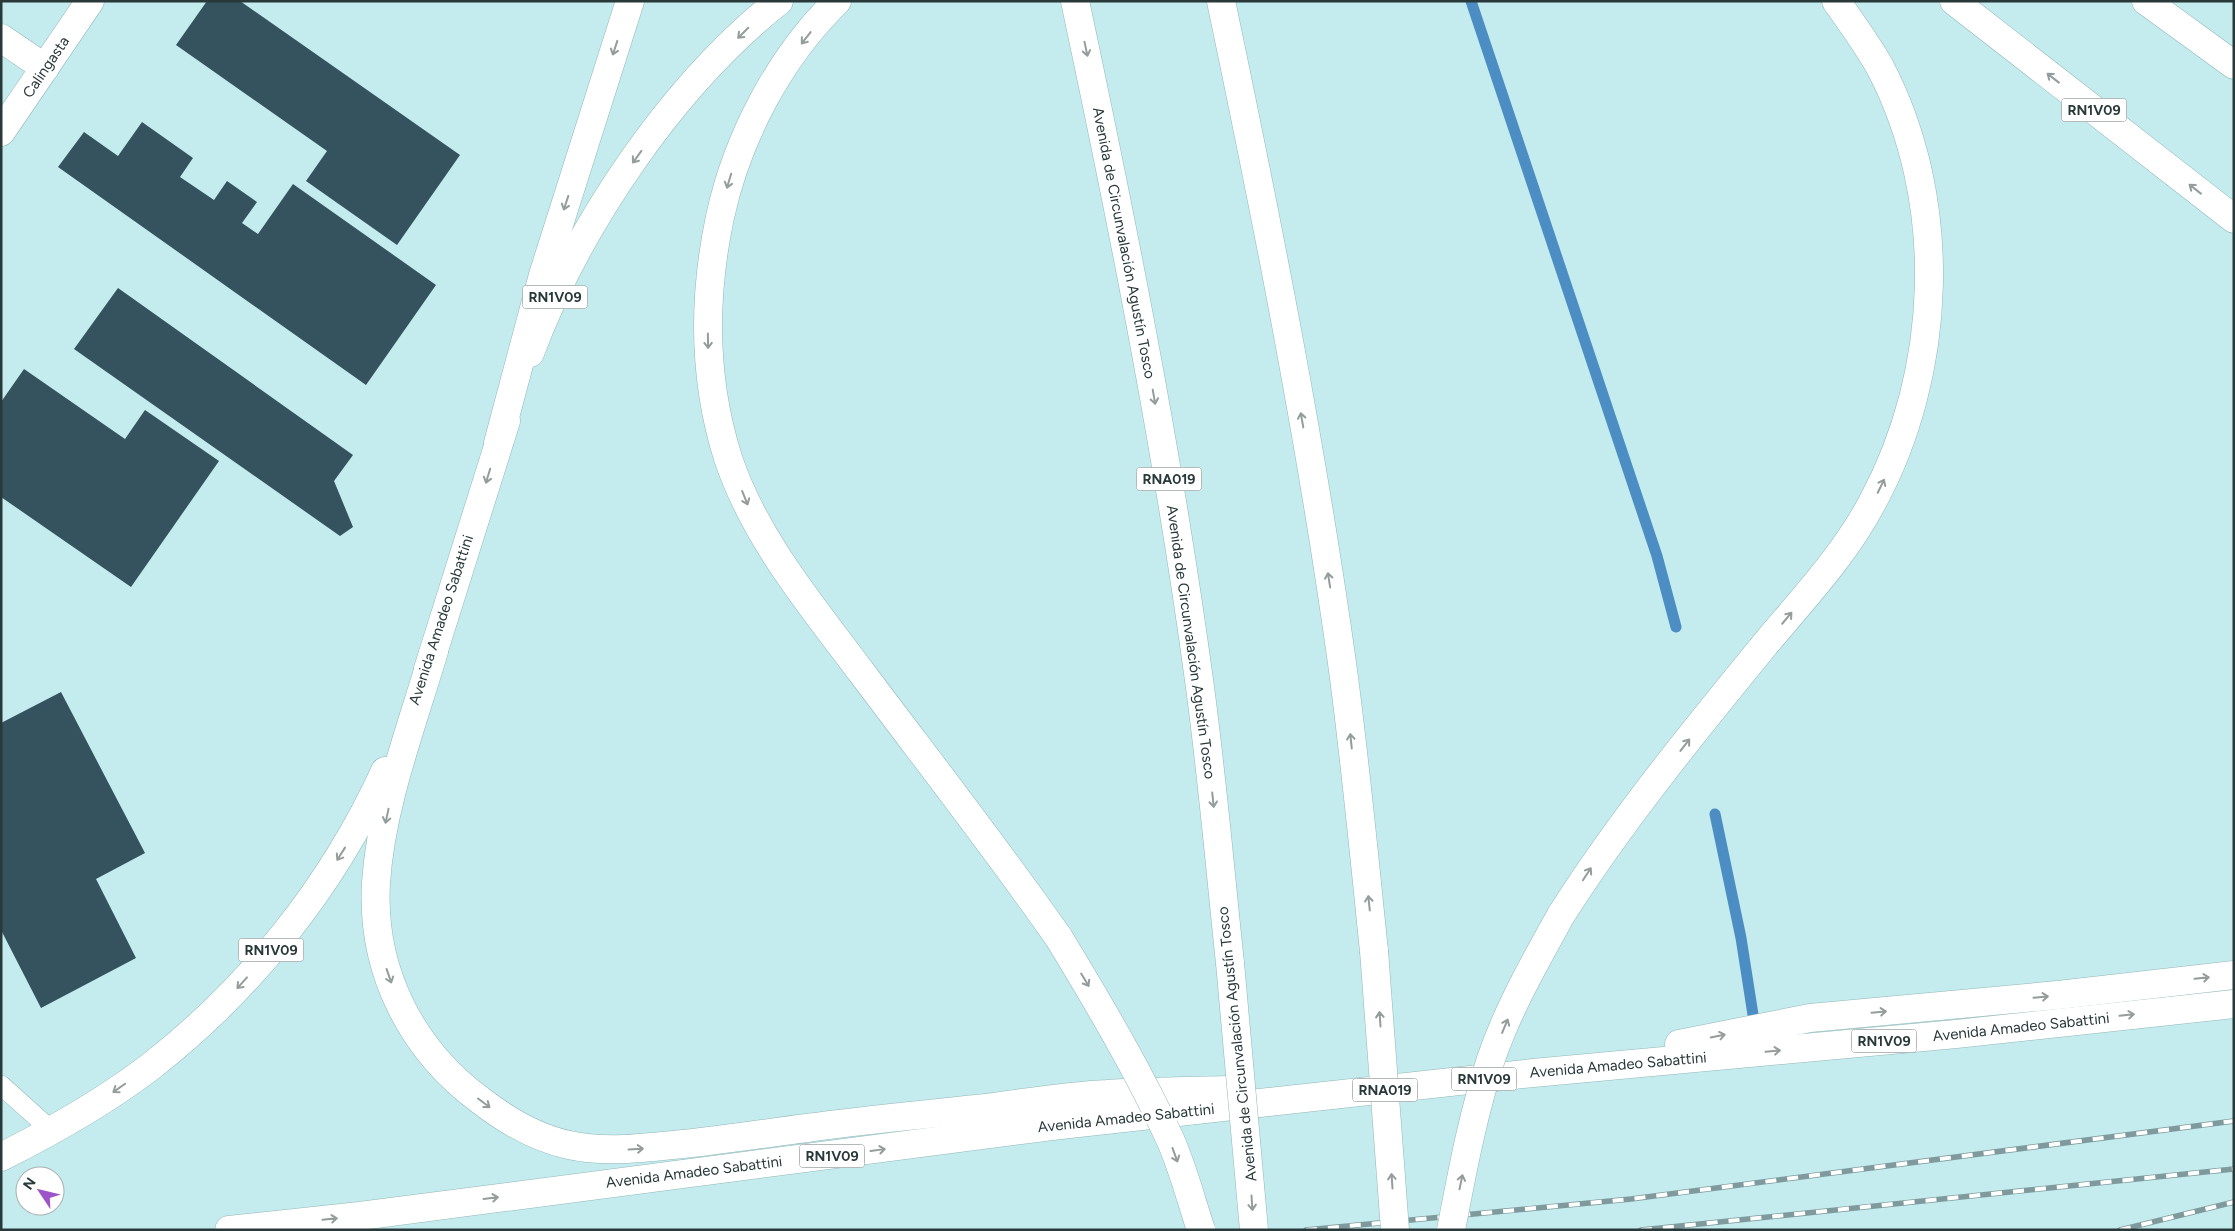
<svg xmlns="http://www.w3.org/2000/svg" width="2235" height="1231" viewBox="0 0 2235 1231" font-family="Figtree,sans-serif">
<rect width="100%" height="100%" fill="#c4ebed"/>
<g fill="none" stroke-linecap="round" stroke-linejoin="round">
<g stroke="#4c8ec3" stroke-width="11">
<path d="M1471 1 1657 556 1676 627"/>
<path d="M1715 814 1741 938 1754 1021"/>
</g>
</g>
<g fill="#34535e">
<path d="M207 1H240L460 155 397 245 306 181 327 151 176 45Z"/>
<path d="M142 122 193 158 180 177 214 200 227 181 257 202 242 223 258 234 293 184 436 285 366 385 58 167 84 132 118 156Z"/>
<path d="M118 288 353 455 334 481 353 527 340 536 74 349Z"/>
<path d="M24 369 125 439 145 410 219 461 131 587 1 497V402Z"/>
<path d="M61 692 145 853 96 879 136 958 41 1008 1 930V723Z"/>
</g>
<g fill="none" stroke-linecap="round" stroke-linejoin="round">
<g stroke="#91b7b9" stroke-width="20">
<path id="lane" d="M1 1085 52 1131"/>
</g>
<g stroke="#91b7b9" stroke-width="29">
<g id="street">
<path d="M2146 1 2234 65"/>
<path d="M1 38 45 68"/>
<path d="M1 132 90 1"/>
</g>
</g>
<g stroke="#91b7b9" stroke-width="29">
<g id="primary">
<path d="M1954 1 2234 219"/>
<path d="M530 353C578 225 672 86 779 1"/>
<path d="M434 651C412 726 381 805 376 883 371 970 411 1049 480 1100 507 1121 536 1138 569 1145 601 1152 632 1149 663 1146 711 1142 759 1134 807 1128 863 1120 920 1115 976 1109 1020 1104 1064 1096 1107 1094 1147 1091 1187 1091 1227 1090"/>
<path d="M428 669 506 421"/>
<path d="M1679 1044 1810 1018 2058 995 2234 975"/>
<path d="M1 1157C53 1131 104 1102 150 1067 250 989 332 887 385 771"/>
<path d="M229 1230 360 1216 1060 1125 1533 1073 1956 1034 2234 1004"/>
</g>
</g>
<g stroke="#91b7b9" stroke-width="29">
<g id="highway">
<path d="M837 1C779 58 737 138 720 217 703 297 703 379 728 458 755 539 812 606 862 673 928 761 996 848 1059 938"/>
<path d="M1075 1C1123 226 1168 452 1199 680 1212 774 1220 869 1230 963"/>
<path d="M1221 1C1267 220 1311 441 1342 663 1355 758 1364 855 1374 951"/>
<path d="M498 443 543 275 630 1"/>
<path d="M1561 915C1622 819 1695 730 1767 642 1804 598 1845 554 1872 503 1943 372 1950 201 1880 67 1867 44 1851 22 1836 1"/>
</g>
</g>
<use href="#lane" stroke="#fff" stroke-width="19"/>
<use href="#street" stroke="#fff" stroke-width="28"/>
<use href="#primary" stroke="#fff" stroke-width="28"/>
<use href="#highway" stroke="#fff" stroke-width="28"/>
<g stroke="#7e9a9c" stroke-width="5.5">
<g id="rail">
<path d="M1306 1230 1631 1199 2234 1121"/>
<path d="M1641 1230 2234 1169"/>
<path d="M2120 1230 2234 1202"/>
</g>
</g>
<use href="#rail" stroke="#fff" stroke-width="4" stroke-dasharray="11" stroke-linecap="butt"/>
<g stroke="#91b7b9" stroke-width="29" stroke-linecap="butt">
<g id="highway-bridge">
<path d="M1059 938C1099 1004 1138 1070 1170 1139 1183 1168 1191 1200 1201 1230"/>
<path d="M1374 951 1395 1230"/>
<path d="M1230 963 1254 1230"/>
<path d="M1451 1230C1462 1173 1473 1114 1491 1059 1508 1009 1535 962 1561 915"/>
</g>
</g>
<use href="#highway-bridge" stroke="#fff" stroke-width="28"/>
</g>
<defs><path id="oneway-shaft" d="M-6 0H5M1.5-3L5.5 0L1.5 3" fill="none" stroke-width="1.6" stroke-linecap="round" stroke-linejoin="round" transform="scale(1.25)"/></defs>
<g stroke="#949c9c">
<use href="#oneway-shaft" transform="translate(743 33) rotate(135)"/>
<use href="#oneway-shaft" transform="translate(806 38) rotate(128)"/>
<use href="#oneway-shaft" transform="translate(615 48) rotate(108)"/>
<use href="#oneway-shaft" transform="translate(1086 49) rotate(78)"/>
<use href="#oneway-shaft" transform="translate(2053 78) rotate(-142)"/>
<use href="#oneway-shaft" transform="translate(637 157) rotate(126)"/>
<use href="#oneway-shaft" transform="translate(729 181) rotate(107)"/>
<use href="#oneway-shaft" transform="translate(2195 189) rotate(-142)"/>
<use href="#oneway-shaft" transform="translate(566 203) rotate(108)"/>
<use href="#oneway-shaft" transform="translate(708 341) rotate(89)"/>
<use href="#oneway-shaft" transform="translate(1154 397) rotate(80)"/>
<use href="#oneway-shaft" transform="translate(1302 420) rotate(-100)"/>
<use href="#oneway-shaft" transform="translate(488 476) rotate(107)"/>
<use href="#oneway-shaft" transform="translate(1881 486) rotate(-64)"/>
<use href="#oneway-shaft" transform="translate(745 498) rotate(68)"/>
<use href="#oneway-shaft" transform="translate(1329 580) rotate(-99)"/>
<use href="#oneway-shaft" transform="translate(1787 618) rotate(-50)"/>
<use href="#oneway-shaft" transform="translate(1351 741) rotate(-96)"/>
<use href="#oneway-shaft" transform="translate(1685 745) rotate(-52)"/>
<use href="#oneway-shaft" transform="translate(1213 800) rotate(84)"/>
<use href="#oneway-shaft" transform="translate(387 816) rotate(102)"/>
<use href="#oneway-shaft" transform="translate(341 854) rotate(122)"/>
<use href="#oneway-shaft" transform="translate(1587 874) rotate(-57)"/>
<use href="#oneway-shaft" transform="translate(1369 903) rotate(-96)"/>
<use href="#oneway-shaft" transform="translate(389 976) rotate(71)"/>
<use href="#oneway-shaft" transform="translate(2202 978) rotate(-6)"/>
<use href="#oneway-shaft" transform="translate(1085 980) rotate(59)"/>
<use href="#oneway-shaft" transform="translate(242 983) rotate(132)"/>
<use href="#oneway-shaft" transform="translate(2041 997) rotate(-5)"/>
<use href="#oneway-shaft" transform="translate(1879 1012) rotate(-5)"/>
<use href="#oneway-shaft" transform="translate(2127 1015) rotate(-6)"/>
<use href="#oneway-shaft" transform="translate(1380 1019) rotate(-94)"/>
<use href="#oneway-shaft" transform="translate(1505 1026) rotate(-67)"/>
<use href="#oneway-shaft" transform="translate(1718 1036) rotate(-11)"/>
<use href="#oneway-shaft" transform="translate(1773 1051) rotate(-5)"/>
<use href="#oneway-shaft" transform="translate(119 1088) rotate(145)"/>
<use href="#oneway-shaft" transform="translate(484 1103) rotate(37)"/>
<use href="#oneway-shaft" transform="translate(636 1149) rotate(-3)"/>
<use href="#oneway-shaft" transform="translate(878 1150) rotate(-8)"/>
<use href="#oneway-shaft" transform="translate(1175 1155) rotate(70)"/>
<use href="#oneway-shaft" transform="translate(1392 1181) rotate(-94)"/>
<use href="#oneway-shaft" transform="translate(1461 1182) rotate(-78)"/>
<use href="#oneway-shaft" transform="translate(491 1198) rotate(-7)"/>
<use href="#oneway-shaft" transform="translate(1252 1203) rotate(86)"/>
<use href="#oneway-shaft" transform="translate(330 1219) rotate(-6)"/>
</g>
<g text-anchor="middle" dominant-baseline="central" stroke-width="5" stroke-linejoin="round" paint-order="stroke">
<g fill="#fff" stroke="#697475" stroke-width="1">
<rect x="2061.5" y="98.5" width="65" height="23" rx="4"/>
<rect x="522.5" y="285.5" width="65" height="23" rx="4"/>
<rect x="1136.5" y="467.5" width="65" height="23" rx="4"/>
<rect x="238.5" y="938.5" width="65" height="23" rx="4"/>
<rect x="1851.5" y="1029.5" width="65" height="23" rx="4"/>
<rect x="1451.5" y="1067.5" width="65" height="23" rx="4"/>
<rect x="1352.5" y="1078.5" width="65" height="23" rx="4"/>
<rect x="799.5" y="1144.5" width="65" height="23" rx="4"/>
</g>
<g font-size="14" font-weight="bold" fill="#29393a">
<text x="2094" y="110">RN1V09</text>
<text x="555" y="297">RN1V09</text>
<text x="1169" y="479">RNA019</text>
<text x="271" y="950">RN1V09</text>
<text x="1884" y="1041">RN1V09</text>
<text x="1484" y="1079">RN1V09</text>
<text x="1385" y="1090">RNA019</text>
<text x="832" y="1156">RN1V09</text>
</g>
<g font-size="15" fill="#29393a" stroke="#fff">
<text transform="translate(46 67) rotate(-56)">Calingasta</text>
<text transform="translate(1124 243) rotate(79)">Avenida de Circunvalación Agustín Tosco</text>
<text transform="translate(441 620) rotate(-72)">Avenida Amadeo Sabattini</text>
<text transform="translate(1191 642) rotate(82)">Avenida de Circunvalación Agustín Tosco</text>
<text transform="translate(2021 1027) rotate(-6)">Avenida Amadeo Sabattini</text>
<text transform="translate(1237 1044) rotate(-96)">Avenida de Circunvalación Agustín Tosco</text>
<text transform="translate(1618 1065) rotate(-5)">Avenida Amadeo Sabattini</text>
<text transform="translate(1126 1118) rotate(-6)">Avenida Amadeo Sabattini</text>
<text transform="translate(694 1172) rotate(-7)">Avenida Amadeo Sabattini</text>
</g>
</g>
<rect width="2235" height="1231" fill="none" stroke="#29393a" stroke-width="5"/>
<g transform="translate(40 1191) rotate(305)"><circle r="24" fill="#ffffff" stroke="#a9b0b0"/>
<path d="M0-4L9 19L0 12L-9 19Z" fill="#9d54c8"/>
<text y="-8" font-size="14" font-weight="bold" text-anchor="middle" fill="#29393a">N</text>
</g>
</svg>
